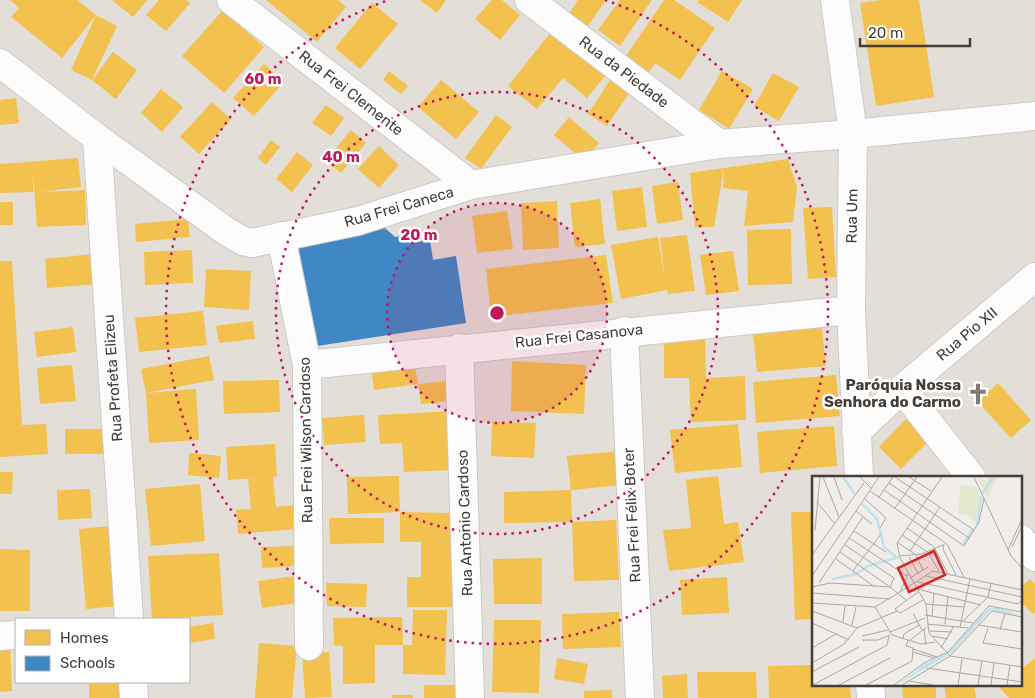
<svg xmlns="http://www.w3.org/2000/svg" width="1035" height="698" viewBox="0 0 1035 698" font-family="Rubik,sans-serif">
<rect width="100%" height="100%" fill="#f0edeb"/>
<path fill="#e3ded8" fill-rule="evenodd" d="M0 0H1035V698H0ZM814 477H1021V684H814ZM16 619H189V682H16Z"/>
<g fill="#f2c14e">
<path d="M10 0H77L96 15 62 58 11 17 19 8Z"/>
<path d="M112 0H147L133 17Z"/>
<path d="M159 0H186L190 3 166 31 146 15Z"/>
<path d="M266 0H338L346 7 317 42Z"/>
<path d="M420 0H446L437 13Z"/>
<path d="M492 0H502L520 15 500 40 475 19Z"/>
<path d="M578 0H606L588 26 569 14Z"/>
<path d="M620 0H652L620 46 598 30Z"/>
<path d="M664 0H674L715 28 680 80 655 63 645 78 622 62Z"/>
<path d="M699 0H742L728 22 697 2Z"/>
<path d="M881 0H919L934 97 876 106 860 3Z"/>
<path d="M372 3 398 24 360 69 335 48Z"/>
<path d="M223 10 264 47 224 93 182 56Z"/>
<path d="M96 15 117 26 92 80 113 52 137 70 116 99 92 80 71 70Z"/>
<path d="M551 32 606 75 587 98 563 78 537 109 508 86Z"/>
<path d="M264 64 284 82 254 116 233 98Z"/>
<path d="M389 71 408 86 401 94 383 80Z"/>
<path d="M722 71 753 89 729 129 699 110Z"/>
<path d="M773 73 799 87 779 121 754 106Z"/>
<path d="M441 80 479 112 456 139 418 107Z"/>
<path d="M610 80 629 93 607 126 588 114Z"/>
<path d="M161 89 183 107 162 132 141 113Z"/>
<path d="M16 98 19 123 0 125V100Z"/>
<path d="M212 102 231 119 199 154 180 137Z"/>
<path d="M326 105 344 118 331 136 312 123Z"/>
<path d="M496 115 512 127 481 169 465 158Z"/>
<path d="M569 117 599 143 583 160 554 135Z"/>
<path d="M351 130 366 143 341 173 326 160Z"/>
<path d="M271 140 280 147 266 165 258 158Z"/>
<path d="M379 146 399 165 379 188 358 169Z"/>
<path d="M297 152 313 165 292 192 276 179Z"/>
<path d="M78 158 81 187 41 192 85 190 86 225 37 227 33 173V192L0 193V164Z"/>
<path d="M788 159 797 187 793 222 744 226 748 191 723 188 724 168Z"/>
<path d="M724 168 714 227H695L690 173Z"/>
<path d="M678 182 683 220 657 224 652 186Z"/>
<path d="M642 187 647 227 617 231 612 191Z"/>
<path d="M600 199 605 244 575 247 570 203Z"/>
<path d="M557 201 559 248 523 250 521 203Z"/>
<rect x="0" y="202" width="13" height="23"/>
<path d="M832 207 836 277 808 279 803 208Z"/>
<path d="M507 211 513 249 477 253 472 216Z"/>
<path d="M188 219 190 237 136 242 135 224Z"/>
<path d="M791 229 792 284 748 285 747 230Z"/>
<path d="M687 235 695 291 668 294 667 290 621 299 611 245 658 237 665 280 660 238Z"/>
<path d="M192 250 193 283 145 285 144 252Z"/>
<path d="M733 251 739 291 706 295 700 255Z"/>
<path d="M93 254 96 284 47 288 45 259Z"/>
<path d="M606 255 613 303 491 317 486 269Z"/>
<path d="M0 261H12L22 425 46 424 48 454 0 457Z"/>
<path d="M206 269 251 271 249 310 204 307Z"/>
<path d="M203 311 207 345 139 352 135 318Z"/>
<path d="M821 318 826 366 757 372 752 324Z"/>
<path d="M253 321 255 339 219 343 216 326Z"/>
<path d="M73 327 76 352 37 357 34 332Z"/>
<path d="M664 334H705L706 378 745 376 746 420 691 422 689 378H664Z"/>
<path d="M209 356 214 380 146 393 141 369Z"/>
<path d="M414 361 418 384 374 390 371 367Z"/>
<path d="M512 361 586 365 584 414 511 411Z"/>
<path d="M72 365 76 401 40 404 37 368Z"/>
<path d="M836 375 840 416 756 423 753 382Z"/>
<path d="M279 380 280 412 224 414 223 381Z"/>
<path d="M446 381 448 401 421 404 418 384Z"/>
<path d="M998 383 1031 420 1011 438 978 402Z"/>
<path d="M196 389 199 440 149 443 146 393Z"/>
<path d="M453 411 456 470 404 472 402 443 380 444 378 415Z"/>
<path d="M364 415 366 442 324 445 322 418Z"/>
<path d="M909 416 932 438 901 469 879 447Z"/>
<path d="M492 422 536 423 534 458 491 456Z"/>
<path d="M738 424 742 467 675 473 670 430Z"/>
<path d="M834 426 837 466 760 473 757 432Z"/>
<path d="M65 429H115L116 454H65Z"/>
<path d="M275 444 277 476 273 477 276 507 296 505 297 529 238 534 236 510 251 509 248 479 256 478 228 480 226 447Z"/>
<path d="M619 451 622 485 571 490 572 522 504 523V492L571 490 567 456Z"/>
<path d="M189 453 221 456 219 478 188 475Z"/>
<path d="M0 472H13L12 494H0Z"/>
<path d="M399 476 400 512 348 514 347 477Z"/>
<path d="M718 476 724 524 738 522 744 562 669 571 663 530 691 528 686 480Z"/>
<path d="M200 484 205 541 151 546 145 489Z"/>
<path d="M90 489 92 518 58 520 57 490Z"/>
<path d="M400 512 455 513V607H407V577H421V542H400Z"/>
<path d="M791 512H814V619L795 620Z"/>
<path d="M329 518H384V543L330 544Z"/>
<path d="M616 520 619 580 574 581 572 522Z"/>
<path d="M110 526 118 606 86 609 79 529Z"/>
<path d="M296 546 297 566 262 568 261 547Z"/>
<path d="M0 549 30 550V611H0Z"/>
<path d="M219 553 223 615 152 619 148 556Z"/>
<path d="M542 558V604H494L493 559Z"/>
<path d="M294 576 298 603 262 608 258 581Z"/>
<path d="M727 577 729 613 682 615 680 580Z"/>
<path d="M1030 579 1035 584V613L1033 614 1021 602V587Z"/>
<path d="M326 583 367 584 366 607 327 606Z"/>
<path d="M413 610H447L445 675 403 674V645H412Z"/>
<path d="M619 612 621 647 563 649 562 614Z"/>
<path d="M402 617 403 645H375V683L343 684V646L334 645 333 618Z"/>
<path d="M494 620H541L539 693 492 692Z"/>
<path d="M213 623 215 639 189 643V627Z"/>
<path d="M0 641H10L12 691 0 692Z"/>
<path d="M259 643 297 646 292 698H255Z"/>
<path d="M329 652 332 697 305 698 302 654Z"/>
<path d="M557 658 588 664 584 684 554 679Z"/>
<path d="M1035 658V698H1009L999 687 1003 684H1021V669Z"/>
<path d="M814 665V684H850L851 698H769L768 666Z"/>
<path d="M697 672H756L757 698H698Z"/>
<path d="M687 674 688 698H663L662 676Z"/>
<rect x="89" y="684" width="31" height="14"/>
<path d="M936 684V698H903L902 685Z"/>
<path d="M944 684H974L976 698H946Z"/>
<rect x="424" y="685" width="35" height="13"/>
<path d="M612 690V698H584V691Z"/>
<rect x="392" y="695" width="21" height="3"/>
</g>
<path fill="#3f88c5" d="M376 220 395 237 408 235 409 243 430 240 433 260 456 256 466 323 311 347 294 242Z"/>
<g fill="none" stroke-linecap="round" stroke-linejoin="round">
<g stroke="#cdc9c7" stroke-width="30">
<g id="minor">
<path d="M231 0 471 185"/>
<path d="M529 0 719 144"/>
<path d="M835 0 853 134 851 310 859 477"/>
<path d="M0 63 97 138 226 231 243 241 252 243 358 221 471 185 719 144 853 134 1035 116"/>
<path d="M97 138 129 619"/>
<path d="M281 236 307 365 309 646"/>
<path d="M624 331 640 698"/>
<path d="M459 348 470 698"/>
<path d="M307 365 851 310"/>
<path d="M902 389 971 477"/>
<path d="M856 432 902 389 1035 277"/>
<path d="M1021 539 1035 557"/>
<path d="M0 636 16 635"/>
<path d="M133 682 134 698"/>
<path d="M870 684 871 698"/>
</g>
</g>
<use href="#minor" stroke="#fdfcfc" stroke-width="28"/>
</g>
<circle cx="497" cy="313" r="110" fill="#c2185b" fill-opacity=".12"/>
<g fill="none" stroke="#c2185b" stroke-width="2.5" stroke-dasharray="2.5 5">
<circle cx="497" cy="313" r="110"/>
<circle cx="497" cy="313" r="221"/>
<path d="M605 0A331 331 0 1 1 389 0"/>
</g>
<defs>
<g id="church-bare" transform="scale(1.725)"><path d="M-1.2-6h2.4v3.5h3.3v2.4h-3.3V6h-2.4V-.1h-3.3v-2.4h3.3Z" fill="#827b76" stroke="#fff" stroke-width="2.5" paint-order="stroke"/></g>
</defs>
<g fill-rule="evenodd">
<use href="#church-bare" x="978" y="394"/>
</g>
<g text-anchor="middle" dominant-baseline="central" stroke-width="5" stroke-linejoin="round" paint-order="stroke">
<g font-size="15" fill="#463d37" stroke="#fff">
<text transform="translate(624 72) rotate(37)">Rua da Piedade</text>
<text transform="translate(351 93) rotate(38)">Rua Frei Clemente</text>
<text transform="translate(399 207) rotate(-16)">Rua Frei Caneca</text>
<text transform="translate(852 216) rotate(-89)">Rua Um</text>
<text transform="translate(967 334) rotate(-40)">Rua Pio XII</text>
<text transform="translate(579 336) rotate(-6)">Rua Frei Casanova</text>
<text transform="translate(113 378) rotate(-94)">Rua Profeta Elizeu</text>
<text transform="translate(306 440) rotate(-91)">Rua Frei Wilson Cardoso</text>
<text transform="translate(632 515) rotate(-93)">Rua Frei Félix Boter</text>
<text transform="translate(465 523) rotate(-92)">Rua Antonio Cardoso</text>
</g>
<g font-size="15" font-weight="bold" fill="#463d37" stroke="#fff" text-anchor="end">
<text x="961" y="385">Paróquia Nossa<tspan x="961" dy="17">Senhora do Carmo</tspan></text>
</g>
</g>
<g transform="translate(812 476)">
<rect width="210" height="210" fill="#f0edeb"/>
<path d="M165 1 176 5 174 1H186L175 22ZM149 9 165 11 168 17 163 47 154 39 146 38Z" fill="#e3e9cc"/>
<path d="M184 131 210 140 179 134 138 178 85 209 111 189 136 177 169 140 176 133Z" fill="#bee3ec"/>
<path fill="none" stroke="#bee3ec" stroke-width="2.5" d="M31 1 43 18M171 17 181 1M50 28 65 43 72 71 84 81M165 48 169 20M151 68 161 53M20 103 44 98 56 90 87 81"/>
<path fill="none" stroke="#aca7a3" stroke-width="1" d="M11 1 27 41M22 1 30 24M48 1 59 12M83 1 162 54M97 1 119 15M130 1 85 67 88 82 114 128 117 157 138 180 210 191M162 1 199 80 210 92M77 7 157 62M72 14 152 70M58 15 135 68 152 101M67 21 81 1M52 22 74 42 68 52M5 26 22 47M83 32 105 1M44 35 60 48M95 52 122 71 136 98M3 54 8 1M42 55 74 76M90 59 114 75M37 62 95 100M85 66 104 79 111 94M132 68 131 73 144 99M152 70 167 46 172 22M200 71 210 50M196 74 210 43M98 75 128 31M115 75 127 95M28 76 78 111 82 102 33 69M0 79 52 7M87 80 109 78 131 69M97 81 106 97M24 83 63 111M41 95 69 58M0 100 67 1M114 100 210 121M98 102 116 91M106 106 206 128 210 124M7 107 51 41M0 111 18 107 78 111 94 124M105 113 169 129M88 116 121 95 210 114M106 116 83 133 88 137 111 124M0 117 78 123M0 127 63 131 88 116 96 98M114 128 152 131M63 131 80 159 109 168 123 166M0 135 45 152M101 137 110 154M113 139 161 147M120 140 122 117M151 145 176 121 179 107M31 146 33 130M0 147 37 164M115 148 156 152M133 148 136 120M40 149 44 131M166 149 210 156M148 151 158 103M45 152 85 135M176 152 171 167 210 173M112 153 114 169M188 154 193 137M117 155 140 156M78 156 113 142M50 160 76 154M120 160 136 163M91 163 92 158 107 149M50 164H66L78 159M97 165 115 151M0 172 24 158M129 172 142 150M101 173 125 181M101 176 122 182M0 187 32 168 45 152M115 192 210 206M0 196 47 171M97 205 121 209M1 209 75 169 77 160M27 209 78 182M54 209 100 185 101 172 94 170 96 164M82 209 112 187 136 176 177 130 210 136M90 209 138 180 180 135 210 141M146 209 150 183M166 209 170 185M179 209 182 187M195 209 198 189"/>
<path fill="#d62828" fill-opacity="0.15" stroke="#d62828" stroke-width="2.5" d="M122 75 133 99 97 116 86 92Z"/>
<rect width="210" height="210" fill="none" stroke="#463d37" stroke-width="2.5"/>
</g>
<circle cx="497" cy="313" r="8" fill="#c2185b" stroke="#fff" stroke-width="2.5"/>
<g font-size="15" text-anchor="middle" font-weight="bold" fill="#c2185b" stroke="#fff" stroke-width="5" stroke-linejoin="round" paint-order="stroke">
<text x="263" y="84">60 m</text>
<text x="341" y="162">40 m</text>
<text x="419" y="240">20 m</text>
</g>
<rect x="15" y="618" width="175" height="65" fill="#ffffff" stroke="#b5b1af"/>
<rect x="25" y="630" width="25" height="15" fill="#f2c14e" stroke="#b5b1af"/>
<text x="60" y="643" font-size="15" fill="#463d37">Homes</text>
<rect x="25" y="656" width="25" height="15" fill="#3f88c5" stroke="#b5b1af"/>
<text x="60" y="668" font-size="15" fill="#463d37">Schools</text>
<path d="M860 38v8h110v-8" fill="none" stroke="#463d37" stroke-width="2.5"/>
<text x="868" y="38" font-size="15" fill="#463d37" stroke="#ffffff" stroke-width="4" paint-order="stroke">20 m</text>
</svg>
